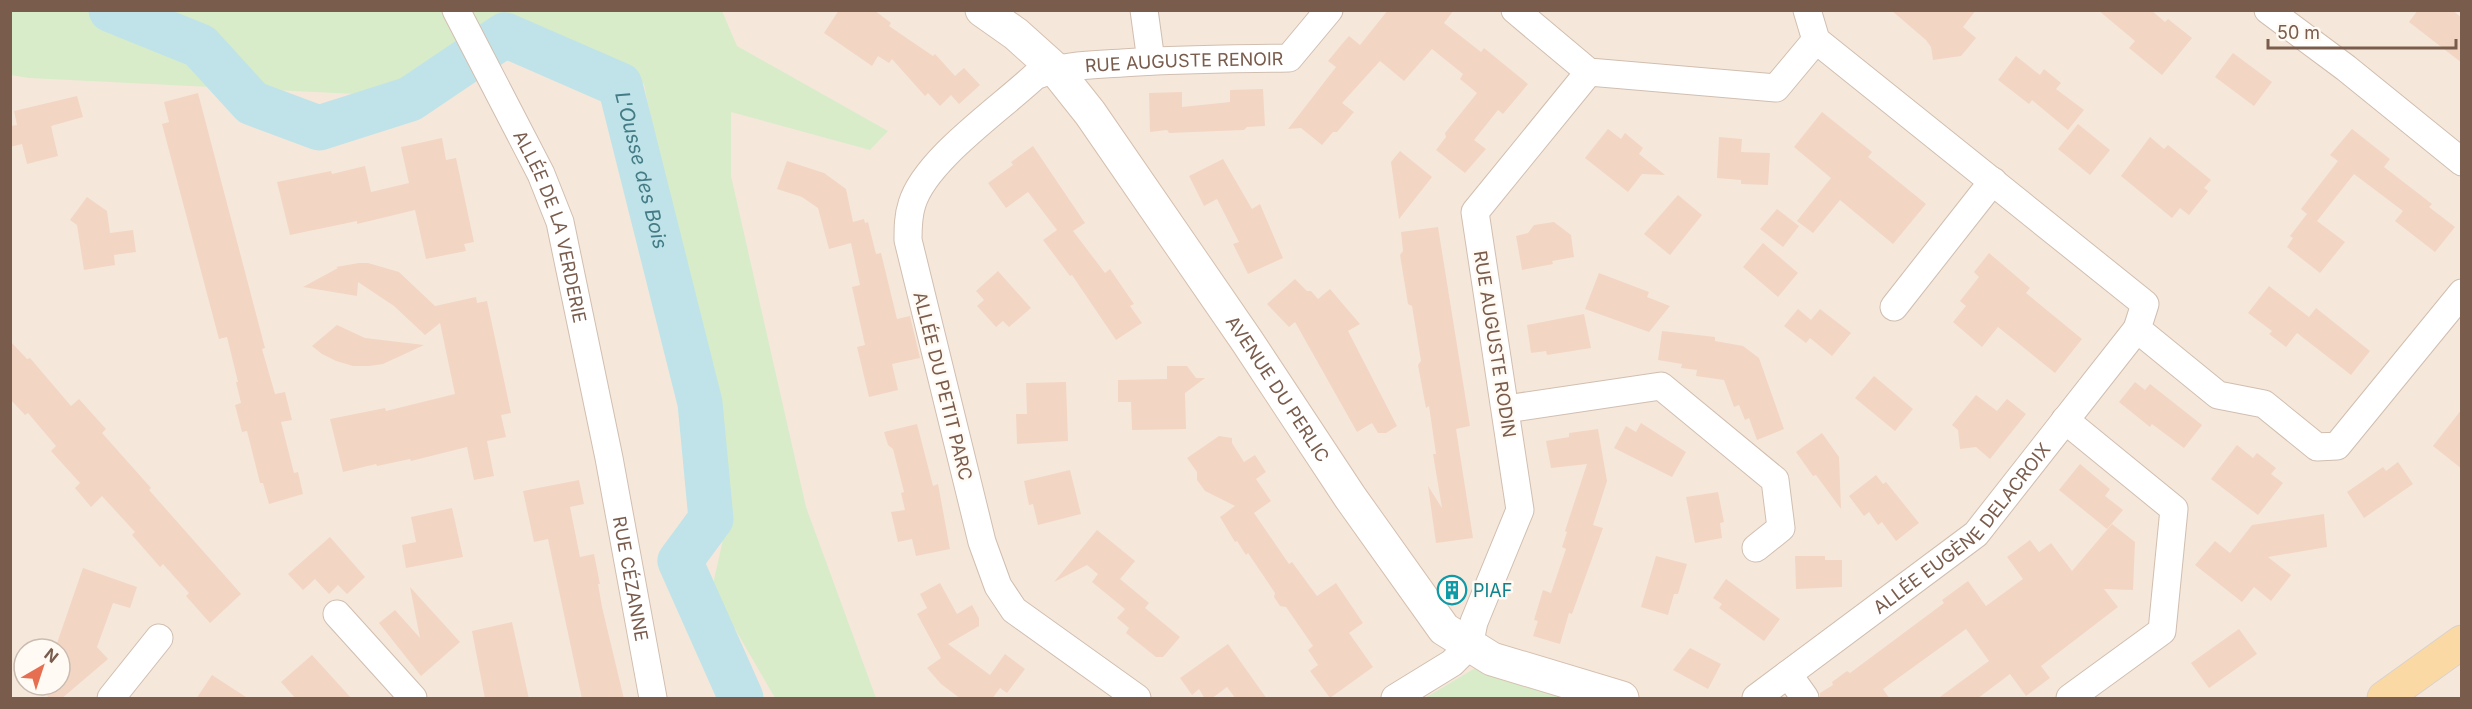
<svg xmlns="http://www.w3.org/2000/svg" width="2472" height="709" viewBox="0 0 2472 709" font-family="Inter,sans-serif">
<rect width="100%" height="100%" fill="#fdf6ec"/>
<path fill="#f5e8da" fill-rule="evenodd" d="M10 11H2461V698H11ZM24 649H60V685H24Z"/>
<g fill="#d8ecc9">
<path d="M10 11H722L737 46 888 131 870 150 731 112V176L806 507 876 698H775L712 589 729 512 644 84 501 24 375 95 29 78 11 75Z"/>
<path d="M1477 667 1574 698H1425Z"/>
</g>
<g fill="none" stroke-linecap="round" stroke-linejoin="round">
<path stroke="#bfe3e8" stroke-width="45" id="s1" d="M111 10 200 46 252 103 319 128 410 99 505 35 620 85 700 403 711 519 680 561 741 698"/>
</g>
<g fill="#f3d5c3">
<path d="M839 10H874L891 23 889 26 933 56 935 54 955 76 964 68 980 85 959 104 951 95 940 106 928 93 925 96 892 59 889 63 878 56 872 66 824 33Z"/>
<path d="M1388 10H1454L1444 23 1481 52 1484 48 1528 84 1503 114 1498 110 1474 140 1486 149 1465 173 1436 150 1446 137 1445 133 1477 93 1460 79 1463 74 1432 49 1404 81 1380 61 1342 103 1354 112 1337 132H1333L1322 145 1301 128 1288 129 1336 67 1328 61 1342 44 1349 36 1360 45Z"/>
<path d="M1891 10H1976L1963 27 1976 38 1961 56 1933 60 1931 47 1926 40Z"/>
<path d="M2098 10H2151L2165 22 2168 19 2192 38 2162 75 2129 48 2135 41Z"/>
<path d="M2418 10H2452L2462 18V63L2409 22Z"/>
<path d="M2233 53 2272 82 2254 106 2215 77Z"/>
<path d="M2016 56 2040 75 2044 69 2061 83 2056 89 2084 110 2068 130 2032 100 2029 104 1998 80Z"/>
<path d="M1263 89 1265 126 1247 127 1244 130 1169 133 1167 130 1150 132 1149 93 1182 92V107L1230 102V90Z"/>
<path d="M198 93 265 348 262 349 275 394 285 392 292 420 281 422 294 473 298 472 303 494 269 504 263 483H260L247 431 242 432 235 405 241 403 236 382H238L227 337 219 339 162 124 169 122 164 102Z"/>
<path d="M77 96 83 117 51 126 58 156 27 164 22 144 10 147V126L17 125 14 111Z"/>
<path d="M1822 112 1872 152 1868 157 1926 204 1893 244 1840 200 1813 233 1797 221 1831 178 1794 147Z"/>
<path d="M2078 124 2110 150 2090 175 2058 149Z"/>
<path d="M1608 129 1621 139 1625 133 1643 148 1639 154 1665 175 1642 174 1628 192 1585 158Z"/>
<path d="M2352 129 2390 159 2384 167 2432 204 2429 207 2455 227 2435 252 2395 221 2403 211 2354 174 2317 221 2345 242 2320 273 2287 247 2293 238 2290 236 2307 214 2301 209 2338 161 2330 155Z"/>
<path d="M1719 137 1742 139 1741 152 1770 153 1768 185 1741 184V180L1717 178Z"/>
<path d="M2150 137 2164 149 2168 145 2211 180 2204 188 2208 191 2189 215 2180 208 2172 218 2121 176Z"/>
<path d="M442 138 446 160 456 158 474 242 464 244 466 251 426 259 415 210 357 224V221L290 235 277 182 331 171 332 174 365 166 371 192 409 183 401 147Z"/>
<path d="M1033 146 1085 223 1073 231 1105 273 1110 269 1134 304 1130 306 1142 323 1116 340 1072 275 1070 276 1043 240 1057 230 1028 192 1006 208 988 183 1013 165 1011 162Z"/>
<path d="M1400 151 1432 177 1399 219 1391 162Z"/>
<path d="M1223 159 1252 209 1260 204 1283 258 1248 274 1233 244 1239 242 1217 199 1204 206 1189 176Z"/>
<path d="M787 161 824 173 846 189 853 222 864 219 865 223 868 222 876 254 881 253 897 319 910 316 920 358 892 364 898 390 869 397 857 347 865 345 852 287 860 285 851 243 829 249 818 208 802 197 777 189Z"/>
<path d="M1678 195 1702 215 1670 255 1644 234Z"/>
<path d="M87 197 107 211 110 233 133 230 136 252 114 255 115 265 84 270 77 225 70 220Z"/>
<path d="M1777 209 1799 226 1783 247 1760 229Z"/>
<path d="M1554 222 1571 235 1574 257 1552 261 1553 264 1522 270 1516 236 1528 233 1534 225Z"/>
<path d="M1438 227 1470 426 1456 429 1473 538 1436 543 1428 486 1442 508 1433 454H1436L1429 406 1426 408 1418 365 1421 361 1412 306 1408 304 1400 255 1403 251 1401 232Z"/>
<path d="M1763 243 1798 273 1778 297 1743 267Z"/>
<path d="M1989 253 2030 288 2026 293 2082 339 2055 373 1998 327 1982 347 1953 322 1966 306 1960 301 1979 277 1974 272Z"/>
<path d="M359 263H368L399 272 435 306 476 297 477 303 487 301 511 413 501 415 506 437 487 441 494 476 474 480 467 447 411 461 410 459 377 466 376 464 343 472 330 419 385 408 386 411 455 394 440 323 425 335 394 306 358 282 357 296 303 287 338 268 336 267Z"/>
<path d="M998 271 1031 308 1009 327 1003 321 996 327 977 306 984 300 976 291Z"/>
<path d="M1599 273 1649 292 1647 297 1670 306 1649 332 1585 309Z"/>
<path d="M1295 279 1307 291H1311L1318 299 1330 289 1360 324 1348 331 1397 426 1386 433H1378L1372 423 1357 432 1295 322 1289 327 1267 304Z"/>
<path d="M2269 286 2309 317 2316 308 2370 351 2351 375 2297 333 2286 347 2269 334 2272 331 2248 313Z"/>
<path d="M1798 309 1811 320 1820 309 1851 333 1832 356 1810 338 1806 343 1784 326Z"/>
<path d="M1584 314 1591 348 1547 355 1546 351 1531 353 1527 325Z"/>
<path d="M337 325 365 338 424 345 383 364 369 366H353L336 361 322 354 312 346Z"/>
<path d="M1662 331 1715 337V341L1743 346 1759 358 1784 429 1757 440 1749 418 1745 420 1739 405 1734 407 1724 380 1696 376 1697 370 1681 368 1682 364 1658 360Z"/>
<path d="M10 341 27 359 30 358 71 406 79 399 106 429 102 433 151 488 149 490 241 594 210 623 186 596 189 593 163 564 160 567 132 535 135 532 102 496 91 507 75 488 80 483 51 451 56 446 28 413 25 415 10 399Z"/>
<path d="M1167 366H1187L1196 378H1205L1185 393 1186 429 1132 430 1131 402H1118V380L1167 379Z"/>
<path d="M1874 376 1913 409 1895 431 1855 398Z"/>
<path d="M1066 382 1068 441 1017 444 1016 414H1027L1026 383Z"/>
<path d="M2135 382 2145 390 2150 384 2202 425 2184 448 2152 424 2150 427 2119 402Z"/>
<path d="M1976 395 1997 411 2007 399 2026 414 1990 459 1976 447 1960 449 1958 430 1952 425Z"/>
<path d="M2462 409V469L2433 446Z"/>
<path d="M1641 423 1686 452 1672 477 1614 448 1626 426 1636 432Z"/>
<path d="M917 424 933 486 938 484 950 549 916 556 912 539 898 542 891 512 905 510 901 493 904 492 893 449 888 445 884 432Z"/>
<path d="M1598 429 1607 481 1593 525 1603 528 1572 614 1569 613 1560 644 1533 636 1538 621 1534 620 1543 590 1551 593 1566 549 1562 547 1567 532 1565 531 1587 464 1551 468 1546 441 1569 437V433Z"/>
<path d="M1822 433 1839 457 1841 509 1816 475 1813 476 1796 452Z"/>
<path d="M1219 436 1232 438V443L1244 462 1255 455 1266 472 1256 479 1271 501 1254 513 1289 564 1292 562 1317 596 1336 583 1363 623 1349 633 1373 667 1330 698 1310 671 1318 665 1308 650 1313 646 1286 607 1280 606 1274 597 1275 593 1248 553 1246 555 1237 541 1235 542 1220 517 1235 506 1205 491 1197 480V472L1187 458Z"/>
<path d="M2237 445 2253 458 2257 453 2276 468 2271 474 2283 483 2258 515 2211 479Z"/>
<path d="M2398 462 2413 484 2364 518 2347 492 2383 467 2386 471Z"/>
<path d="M2080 464 2110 489 2105 496 2123 510 2107 529 2059 490Z"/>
<path d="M1070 470 1081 514 1038 525 1033 504 1029 505 1024 481Z"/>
<path d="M1876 475 1883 484 1886 482 1919 523 1896 541 1882 522 1878 525 1869 512 1864 516 1849 496Z"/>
<path d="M579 480 584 504 570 507 580 557 594 554 600 584H598L602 607 624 699H582L548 539 534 542 523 491Z"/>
<path d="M1718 492 1724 522 1720 523 1722 538 1695 543 1686 497Z"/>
<path d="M452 508 463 557 406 568 402 545 416 542 411 517Z"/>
<path d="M2324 514 2327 547 2268 557 2291 575 2271 601 2254 587 2242 602 2195 565 2215 541 2230 553 2252 525Z"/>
<path d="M2112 524 2135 542 2133 590 2104 589 2118 607 2041 666 2050 678 2026 696 2010 674 1977 699H1937L1989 661 1966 629 1883 689 1890 699H1820V693L1833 685 1832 682 1847 671 1850 673 1944 603 1942 600 1968 581 1986 606 2023 579 2007 557 2030 540 2039 552 2051 543 2072 571Z"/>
<path d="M1097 530 1135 561 1120 579 1149 603 1145 608 1180 637 1163 657H1156L1126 633 1129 628 1117 618 1125 609 1092 582 1098 574 1087 565 1054 582Z"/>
<path d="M330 537 365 577 347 594 338 585 329 594 315 579 303 590 288 574Z"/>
<path d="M1656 556 1687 564 1678 594H1674L1668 615 1641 607Z"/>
<path d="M1795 556H1825V560H1842V587L1796 589Z"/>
<path d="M83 568 137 587 130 608 113 603 97 647 108 659 61 699H50L38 685H60V649H55Z"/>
<path d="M1726 579 1780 619 1764 641 1719 608 1722 604 1713 598Z"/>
<path d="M940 583 957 614 972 605 979 618V626L948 644 990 675 1005 654 1025 669 1007 693 1000 688 992 699H961L941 684 927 668 941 658 917 614 927 608 920 594Z"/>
<path d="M410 587 460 642 421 676 379 623 395 610 420 638Z"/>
<path d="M512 622 529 699H485L472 631Z"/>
<path d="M2239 629 2257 654 2209 688 2191 663Z"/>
<path d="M1228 644 1267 699H1236L1227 687 1211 699H1205L1199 689 1192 695 1180 678Z"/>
<path d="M1690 648 1721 664 1708 689 1673 670Z"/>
<path d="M312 655 352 699H296L281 682Z"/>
<path d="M212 675 249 699H196Z"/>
</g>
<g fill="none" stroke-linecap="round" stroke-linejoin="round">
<g stroke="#d1beb0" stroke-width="29">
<g id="street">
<path id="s2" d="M456 10 541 174 560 222 609 458 653 698"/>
<path d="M1144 10 1151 61"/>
<path d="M1515 10 1589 72 1776 88 1816 40"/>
<path d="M1807 10 1816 40 2145 304 2137 329 2218 395 2264 404 2317 447 2337 446 2462 293"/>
<path d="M2268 10 2346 68 2462 162"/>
<path d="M1894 307 1993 181"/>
<path d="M1506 409 1661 386 1775 480 1781 528 1756 548"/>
<path d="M2065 420 2174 509 2162 631 2070 698"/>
<path d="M337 614 413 698"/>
<path d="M1788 674 1805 698"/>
<path d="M111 698 159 638"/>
<path id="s3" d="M1137 698 1014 610 998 586 982 542 908 240C908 228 908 216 912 204 925 160 1000 109 1035 76 1063 65 1092 65 1122 63 1178 59 1234 59 1289 58L1329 10"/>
<path d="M1395 698 1452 663 1469 646 1474 622 1520 510 1475 212 1589 72"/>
<path id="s4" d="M1756 698 1976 534 2137 329"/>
</g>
</g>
<g stroke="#d6c0b0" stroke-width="35">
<g id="secondary">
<path id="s5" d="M982 10 1016 34 1055 69 1090 113 1247 341 1350 497 1444 629 1492 659 1622 698"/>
</g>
</g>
<g stroke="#dad1cd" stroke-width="35">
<path id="primary" d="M2384 698 2462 642"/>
</g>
<use href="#street" stroke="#fff" stroke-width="27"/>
<use href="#secondary" stroke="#fff" stroke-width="33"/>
<use href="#primary" stroke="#fbd9a5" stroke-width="33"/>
</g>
<defs>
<g id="building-ring" transform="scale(1.5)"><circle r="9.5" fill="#fffaf3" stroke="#0f9aa8" stroke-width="1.5"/><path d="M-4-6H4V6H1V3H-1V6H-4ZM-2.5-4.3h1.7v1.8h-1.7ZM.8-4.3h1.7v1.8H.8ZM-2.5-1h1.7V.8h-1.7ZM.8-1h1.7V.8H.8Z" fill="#0f9aa8"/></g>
</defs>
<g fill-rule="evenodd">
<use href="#building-ring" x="1452" y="590"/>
</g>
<g text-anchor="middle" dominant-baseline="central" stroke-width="5" stroke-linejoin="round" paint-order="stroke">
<g font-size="18" fill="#7a5c4d" stroke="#fffaf3">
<text stroke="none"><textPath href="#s3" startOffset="904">RUE AUGUSTE RENOIR</textPath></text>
<text stroke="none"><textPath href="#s2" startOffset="238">ALLÉE DE LA VERDERIE</textPath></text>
<text transform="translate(1495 344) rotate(81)">RUE AUGUSTE RODIN</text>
<text transform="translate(943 386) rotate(76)">ALLÉE DU PETIT PARC</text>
<text stroke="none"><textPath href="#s5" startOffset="484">AVENUE DU PERLIC</textPath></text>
<text stroke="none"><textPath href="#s4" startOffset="268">ALLÉE EUGÈNE DELACROIX</textPath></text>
<text stroke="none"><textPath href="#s2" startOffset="600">RUE CÉZANNE</textPath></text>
</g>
<g font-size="18" fill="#0d838f" stroke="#fffaf3" text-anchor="start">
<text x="1473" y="590">PIAF</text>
</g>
<g font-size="20" font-style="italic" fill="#437c86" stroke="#fffaf3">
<text stroke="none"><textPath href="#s1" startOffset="668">L'Ousse des Bois</textPath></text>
</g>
</g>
<rect width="2472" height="709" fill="none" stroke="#7a5c4d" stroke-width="24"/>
<g transform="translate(42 667) rotate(39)"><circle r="28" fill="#fffaf3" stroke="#cabbb1" stroke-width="1.5"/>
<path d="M0-4.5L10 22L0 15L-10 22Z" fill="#e76f51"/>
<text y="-9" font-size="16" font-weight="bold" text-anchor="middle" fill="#7a5c4d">N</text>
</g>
<path d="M2268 39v9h188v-9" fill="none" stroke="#7a5c4d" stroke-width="3"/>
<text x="2277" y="39" font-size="18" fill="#7a5c4d" stroke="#fffaf3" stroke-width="4.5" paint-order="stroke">50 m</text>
</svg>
